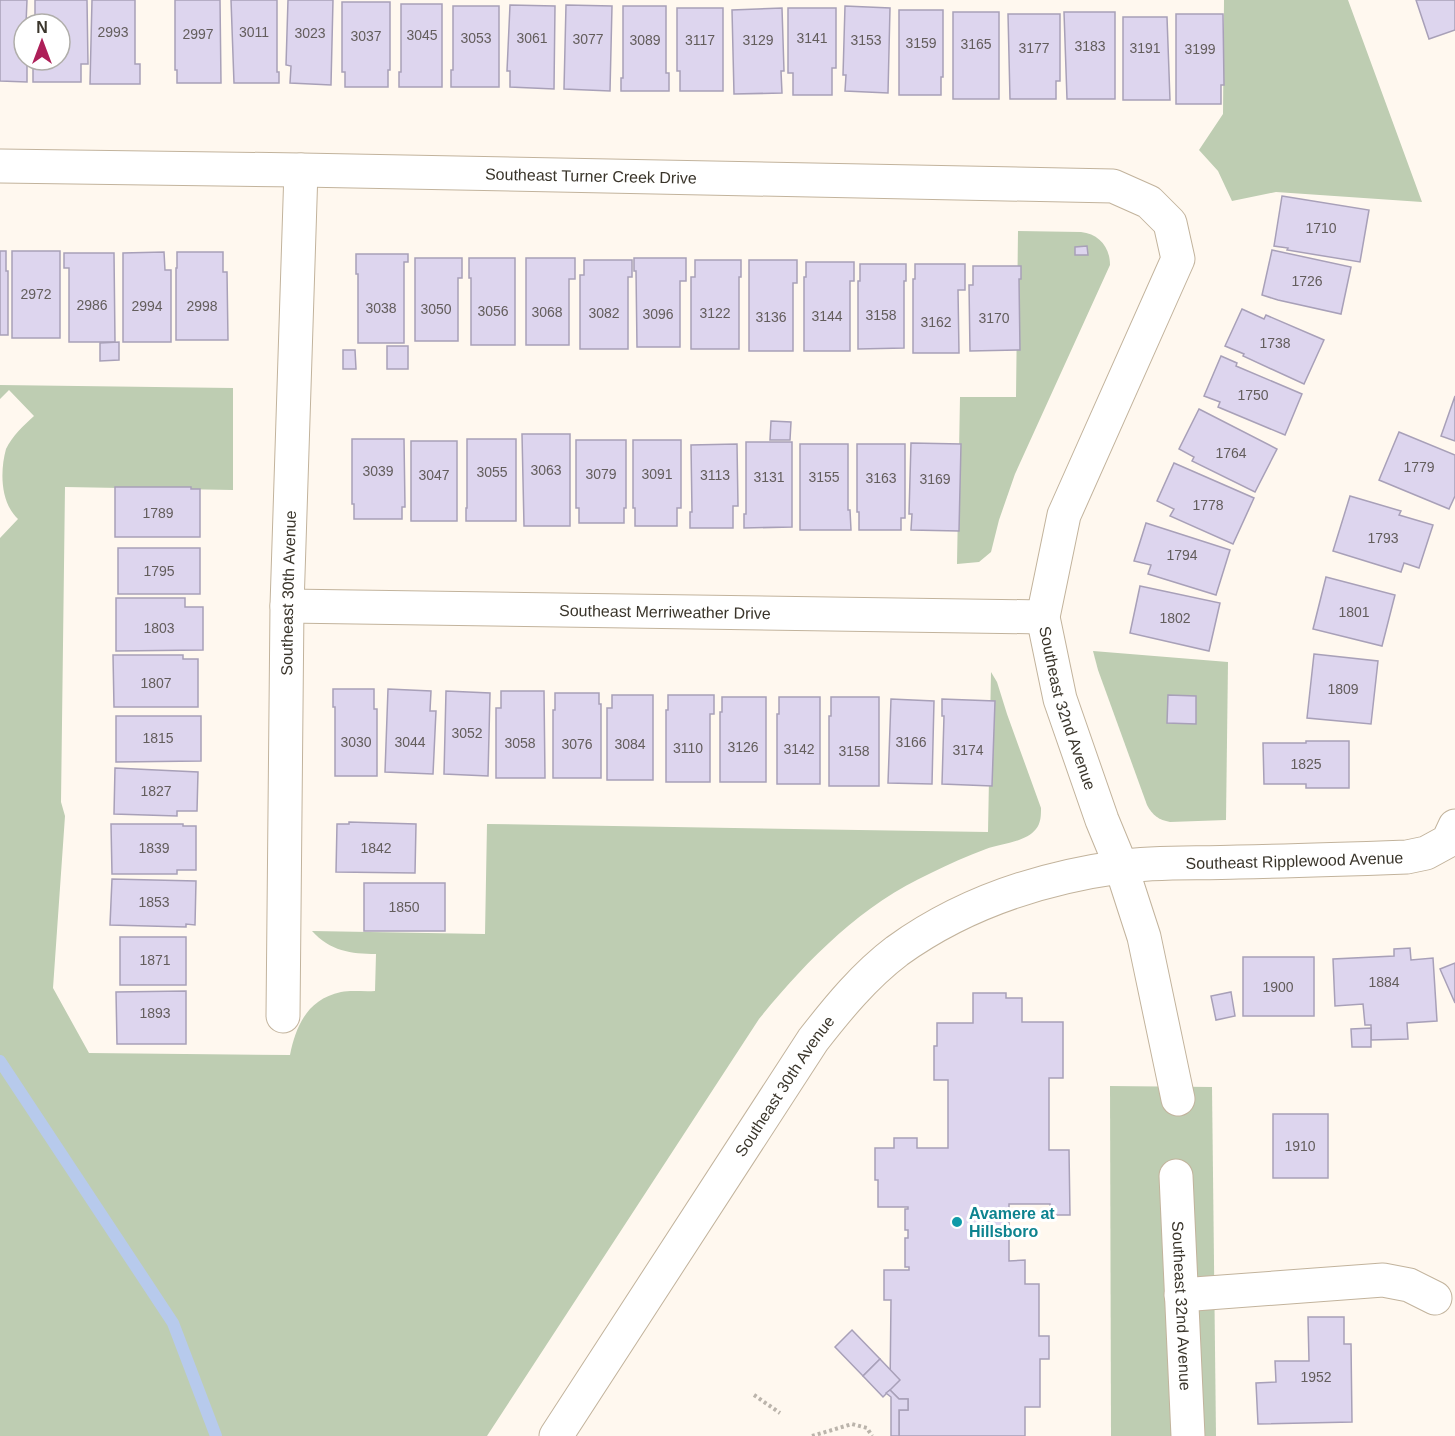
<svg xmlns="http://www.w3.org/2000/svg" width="1455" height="1436" viewBox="0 0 1455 1436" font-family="Arial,sans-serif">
<rect width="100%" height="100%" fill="#fff8ef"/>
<g fill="#becdb2">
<path d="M1224 0H1348L1422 202 1276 192 1232 201 1218 171 1199 150 1223 114Z"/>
<path d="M1018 231 1081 232C1099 234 1110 247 1110 265L1015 474 999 520 991 552 979 562 957 564 960 397H1016Z"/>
<path d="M0 385 233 388V490L65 487 61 802 65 816 53 988 89 1053 290 1055C296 1025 308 999 341 992 352 990 364 992 375 991L376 954C351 954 330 951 312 931L485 934 487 824 988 832 991 672 997 682 1007 714 1041 808C1041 815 1041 823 1036 829 1026 842 1001 844 986 849 967 856 949 864 931 873 861 905 807 960 759 1019L487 1436H0V538L18 519C0 502 0 471 6 449 12 436 24 425 34 416L9 390 0 399Z"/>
<path d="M1093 651 1228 662 1226 820 1170 822C1159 820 1152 815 1147 805L1098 670Z"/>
<path d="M1110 1086 1212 1087 1216 1436H1111Z"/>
</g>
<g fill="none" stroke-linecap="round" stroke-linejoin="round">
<path stroke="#b7caec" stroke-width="12" d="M0 1061 173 1323 216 1436"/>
</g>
<g fill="#ddd5ee" stroke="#a8a0b8" stroke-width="1.5">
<path d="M0 0H27L26 24H24V60L27 62V82L0 81Z"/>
<path d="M35 0H87L88 64H81V82H33V67H35V60H60V24H35Z"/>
<path d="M92 0H135V64H140V84H90Z"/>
<path d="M175 0H220L221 83H177V70H175Z"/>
<path d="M231 0H277V72H279V83H234Z"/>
<path d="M288 0H333L331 85 290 83 291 66 286 65Z"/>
<path d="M1416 0H1455V30L1429 39Z"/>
<path d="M342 2H390V70H388V87H345V72H342Z"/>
<path d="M401 4H442V87H399V72H401Z"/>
<path d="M510 5 555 6 554 89 510 87V71H507Z"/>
<path d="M566 5 612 6 610 91 564 89Z"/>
<path d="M453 6H499V87H451V70H453Z"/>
<path d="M623 6H666V73H669V91H621V78H623Z"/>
<path d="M845 6 890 8 888 93 845 91 846 75H843Z"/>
<path d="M677 8H723V91H680V71H677Z"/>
<path d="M782 8 784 71H781L782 93 734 94 732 10Z"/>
<path d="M788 8H836V68H832V95H793V73H788Z"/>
<path d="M899 10H943V77H941V95H899Z"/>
<rect x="953" y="12" width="46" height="87"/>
<path d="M1064 12H1115V99H1067Z"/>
<path d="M1008 14H1060V81H1056V99H1010Z"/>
<path d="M1176 14H1223L1224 85H1221V104H1176Z"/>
<path d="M1123 17H1167L1170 100H1123Z"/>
<path d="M1282 196 1369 210 1360 262 1287 250 1288 248 1274 246Z"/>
<path d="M1087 246 1088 255H1075V247Z"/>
<path d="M1272 250 1351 267 1341 314 1278 300 1262 295Z"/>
<path d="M0 251H6V271H8V335H0Z"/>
<rect x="12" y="251" width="48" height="87"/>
<path d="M164 252 165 270H171V342H123V253Z"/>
<path d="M177 252H223V272H227L228 340H176V268H177Z"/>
<path d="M64 253H114L115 342H69V268H64Z"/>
<path d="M356 254H408V262H404V343H358V274H356Z"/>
<path d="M415 258H462V278H458V341H415Z"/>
<path d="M469 258H515V345H471V278H469Z"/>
<path d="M526 258H575V279H569V345H526Z"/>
<path d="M634 258H686V281H680V347H637L636 271H634Z"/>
<path d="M584 260H632V277H628V349H580V275H584Z"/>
<path d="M695 260H741V277H739V349H691V277H695Z"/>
<path d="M749 260H797V283H793V351H749Z"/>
<path d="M806 262H854V281H850V351H804V277H806Z"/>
<path d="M860 264H906V281H904V348L858 349V281H860Z"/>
<path d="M915 264H965V290H958L959 353H913V279H915Z"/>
<path d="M973 266H1021V279H1019L1020 350 970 351 969 285H973Z"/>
<path d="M1242 309 1264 319 1266 315 1324 340 1304 384 1243 356 1244 354 1225 346Z"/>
<path d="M119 342V360L100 361V343Z"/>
<rect x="387" y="346" width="21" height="23"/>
<path d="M343 350H355L356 369H343Z"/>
<path d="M1221 356 1237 363 1236 366 1302 394 1285 435 1218 407 1220 402 1204 396Z"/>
<path d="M1455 396V441L1441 436Z"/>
<path d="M1199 409 1277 449 1255 492 1192 461 1194 457 1179 449Z"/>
<path d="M771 421 791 422 790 440H770Z"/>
<path d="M1399 432 1455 455V496L1449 509 1379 480Z"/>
<path d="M522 434H570V526H524Z"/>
<path d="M352 439H404L405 507H402V519H354V504H352Z"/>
<path d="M467 439H516V521H466V508H467Z"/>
<path d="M576 440H626V508H624V523H579V508H576Z"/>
<path d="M633 440H681V508H677V526H635V508H633Z"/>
<rect x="411" y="441" width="46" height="80"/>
<path d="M746 442H792V527L744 528V514H746Z"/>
<path d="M911 443 961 444 959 531 911 530 912 514H909Z"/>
<path d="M737 444 738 506H733V528H690V512H692L691 445Z"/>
<path d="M800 444H848V510H850L851 530H800Z"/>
<path d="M857 444H905V518H901V530H859V512H857Z"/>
<path d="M1174 463 1254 498 1233 544 1170 516 1174 509 1157 501Z"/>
<path d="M115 487H191V489H200V537H115Z"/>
<path d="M1350 496 1401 511 1399 515 1433 525 1419 568 1404 563 1401 572 1333 551Z"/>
<path d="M1146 523 1230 550 1216 595 1148 574 1151 565 1134 561Z"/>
<rect x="118" y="548" width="82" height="46"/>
<path d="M1326 577 1395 595 1382 646 1313 629Z"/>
<path d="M1140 586 1220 603 1209 651 1130 633Z"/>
<path d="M116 598H185V607H203V650L116 651Z"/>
<path d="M1314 654 1378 661 1371 724 1307 718Z"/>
<path d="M113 655H183V659H198V707H114Z"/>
<path d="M333 689H374V709H377V776H335V707H333Z"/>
<path d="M388 689 431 691 430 711H436L433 774 385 772Z"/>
<path d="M446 691 490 693 488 776 444 774Z"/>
<path d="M501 691H544L545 778H496V708H501Z"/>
<path d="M555 693H599V704H601V778H553V710H555Z"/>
<path d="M612 695H653V780H607V708H612Z"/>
<path d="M668 695H714V714H710V782H666V710H668Z"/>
<path d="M1168 695 1196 696V724L1167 723Z"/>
<path d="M722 697H766V782H720V712H722Z"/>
<path d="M779 697H820V784H777V714H779Z"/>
<path d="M831 697H879V786H829V716H831Z"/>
<path d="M891 699 934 701 932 784 888 783Z"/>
<path d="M942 699 995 701 992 786 942 784 944 716H942Z"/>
<path d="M116 716H201V761L116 762Z"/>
<path d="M1306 741H1349V788H1306V784H1264L1263 743H1306Z"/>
<path d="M115 768 198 772 197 811H177V816L114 814Z"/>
<path d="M349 822 416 824 415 873 336 872 337 824H349Z"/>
<path d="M111 824H183V826H196V870H177V874H112Z"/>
<path d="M112 879 196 881 195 925 186 924V927L110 925Z"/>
<rect x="364" y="883" width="81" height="48"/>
<rect x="120" y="937" width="66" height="48"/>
<path d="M1410 948 1411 960 1433 958 1437 1021 1407 1023 1408 1039 1371 1040V1025H1365L1363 1004 1335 1006 1333 959 1394 956V949Z"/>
<rect x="1243" y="957" width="71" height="59"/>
<path d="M1455 963V1003L1440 969Z"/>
<path d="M186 991V1044H117L116 992Z"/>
<path d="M1231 992 1235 1016 1216 1020 1211 996Z"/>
<path d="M973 993H1006V998H1022V1022H1063V1078H1049V1150H1069L1070 1215H1050V1204H1009V1261L1025 1260V1284H1039V1336H1049V1359H1040V1407H1025V1436H899V1410H908V1399H899L890 1390 891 1300H884V1270H909V1267H905V1238H908V1230H905V1209H908V1207H878V1180H875V1148H894V1138H917V1148H948V1080H934V1046H937V1023H973Z"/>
<path d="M1371 1028V1047H1352L1351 1029Z"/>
<rect x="1273" y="1114" width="55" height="64"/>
<path d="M1308 1317H1344V1344H1351L1352 1422 1258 1424 1256 1383 1276 1382 1275 1361H1309Z"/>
<path d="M852 1330 880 1359 863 1376 835 1347Z"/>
<path d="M880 1359 900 1380 883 1397 863 1376Z"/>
<path d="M890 1390 899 1399H908V1410H899V1436H891V1397L886 1393Z"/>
</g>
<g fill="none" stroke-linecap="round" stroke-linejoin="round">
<g stroke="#c2b39c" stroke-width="35">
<g id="minor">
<path id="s1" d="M0 166 301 170 1113 186 1149 202 1170 223 1178 259 1064 515 1043 617 1060 699 1102 820 1121 866 1144 937 1178 1099"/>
<path id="s2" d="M287 606 1043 617"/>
<path id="s3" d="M283 1016 287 606 301 170"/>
<path id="s4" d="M1176 1176 1188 1436"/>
<path d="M1181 1295 1383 1280 1409 1285 1435 1298"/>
<path id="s5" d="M556 1436 813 1040C838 1008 864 976 897 951 962 904 1041 878 1120 867 1157 861 1201 864 1238 862 1294 861 1351 859 1407 857L1426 853 1448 841 1455 826"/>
</g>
</g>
<g stroke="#bbb4ab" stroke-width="4" stroke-dasharray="3 3" stroke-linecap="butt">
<path d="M754 1395 780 1413"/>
<path d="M812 1436 852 1424 867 1428 872 1436"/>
</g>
<use href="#minor" stroke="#fff" stroke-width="33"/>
</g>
<circle fill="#0f9aa8" stroke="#fff" stroke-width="2" cx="957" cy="1222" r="6"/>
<g text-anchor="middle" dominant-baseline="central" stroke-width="6" stroke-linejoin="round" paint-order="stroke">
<g font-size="14" fill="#635d5c">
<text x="113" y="32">2993</text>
<text x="254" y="32">3011</text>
<text x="310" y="33">3023</text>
<text x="198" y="34">2997</text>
<text x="422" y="35">3045</text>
<text x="366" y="36">3037</text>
<text x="476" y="38">3053</text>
<text x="532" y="38">3061</text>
<text x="812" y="38">3141</text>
<text x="588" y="39">3077</text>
<text x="645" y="40">3089</text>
<text x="700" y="40">3117</text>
<text x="758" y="40">3129</text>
<text x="866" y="40">3153</text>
<text x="921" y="43">3159</text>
<text x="976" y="44">3165</text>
<text x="1090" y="46">3183</text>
<text x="1034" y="48">3177</text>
<text x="1145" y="48">3191</text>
<text x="1200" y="49">3199</text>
<text x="1321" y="228">1710</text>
<text x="1307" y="281">1726</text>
<text x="36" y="294">2972</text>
<text x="92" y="305">2986</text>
<text x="147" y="306">2994</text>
<text x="202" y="306">2998</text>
<text x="381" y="308">3038</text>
<text x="436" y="309">3050</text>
<text x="493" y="311">3056</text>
<text x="547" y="312">3068</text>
<text x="604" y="313">3082</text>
<text x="715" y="313">3122</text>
<text x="658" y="314">3096</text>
<text x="881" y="315">3158</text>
<text x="827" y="316">3144</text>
<text x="771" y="317">3136</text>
<text x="994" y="318">3170</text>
<text x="936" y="322">3162</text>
<text x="1275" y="343">1738</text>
<text x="1253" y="395">1750</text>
<text x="1231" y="453">1764</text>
<text x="1419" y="467">1779</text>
<text x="546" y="470">3063</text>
<text x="378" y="471">3039</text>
<text x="492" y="472">3055</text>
<text x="601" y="474">3079</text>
<text x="657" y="474">3091</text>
<text x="434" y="475">3047</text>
<text x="715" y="475">3113</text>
<text x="769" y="477">3131</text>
<text x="824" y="477">3155</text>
<text x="881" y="478">3163</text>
<text x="935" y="479">3169</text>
<text x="1208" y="505">1778</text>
<text x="158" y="513">1789</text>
<text x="1383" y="538">1793</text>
<text x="1182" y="555">1794</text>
<text x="159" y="571">1795</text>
<text x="1354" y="612">1801</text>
<text x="1175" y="618">1802</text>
<text x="159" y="628">1803</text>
<text x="156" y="683">1807</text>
<text x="1343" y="689">1809</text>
<text x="467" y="733">3052</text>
<text x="158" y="738">1815</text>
<text x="356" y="742">3030</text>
<text x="410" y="742">3044</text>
<text x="911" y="742">3166</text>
<text x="520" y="743">3058</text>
<text x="577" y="744">3076</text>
<text x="630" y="744">3084</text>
<text x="743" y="747">3126</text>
<text x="688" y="748">3110</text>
<text x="799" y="749">3142</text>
<text x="968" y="750">3174</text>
<text x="854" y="751">3158</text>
<text x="1306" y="764">1825</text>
<text x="156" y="791">1827</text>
<text x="154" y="848">1839</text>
<text x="376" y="848">1842</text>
<text x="154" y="902">1853</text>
<text x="404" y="907">1850</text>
<text x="155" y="960">1871</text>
<text x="1384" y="982">1884</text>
<text x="1278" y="987">1900</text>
<text x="155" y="1013">1893</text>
<text x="1300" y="1146">1910</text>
<text x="1316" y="1377">1952</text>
</g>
<g font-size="16" fill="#3a352b" stroke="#fff">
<text stroke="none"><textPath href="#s1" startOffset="591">Southeast Turner Creek Drive</textPath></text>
<text stroke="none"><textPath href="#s3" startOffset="423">Southeast 30th Avenue</textPath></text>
<text stroke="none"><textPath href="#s2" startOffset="378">Southeast Merriweather Drive</textPath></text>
<text stroke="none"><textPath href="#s1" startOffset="1698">Southeast 32nd Avenue</textPath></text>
<text stroke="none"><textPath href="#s5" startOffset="1010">Southeast Ripplewood Avenue</textPath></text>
<text stroke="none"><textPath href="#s5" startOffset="418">Southeast 30th Avenue</textPath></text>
<text stroke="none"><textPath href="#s4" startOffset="130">Southeast 32nd Avenue</textPath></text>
</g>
<g font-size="16" font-weight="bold" fill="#0d838f" stroke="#fff" text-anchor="start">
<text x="969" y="1213">Avamere at<tspan x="969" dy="18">Hillsboro</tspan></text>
</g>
</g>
<g transform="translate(42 42)"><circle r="28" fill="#ffffff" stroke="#b0aeaa" stroke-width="1.5"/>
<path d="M0-4.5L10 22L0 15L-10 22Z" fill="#ad1f58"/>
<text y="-9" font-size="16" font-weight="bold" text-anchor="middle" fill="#3a352b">N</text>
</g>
</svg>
